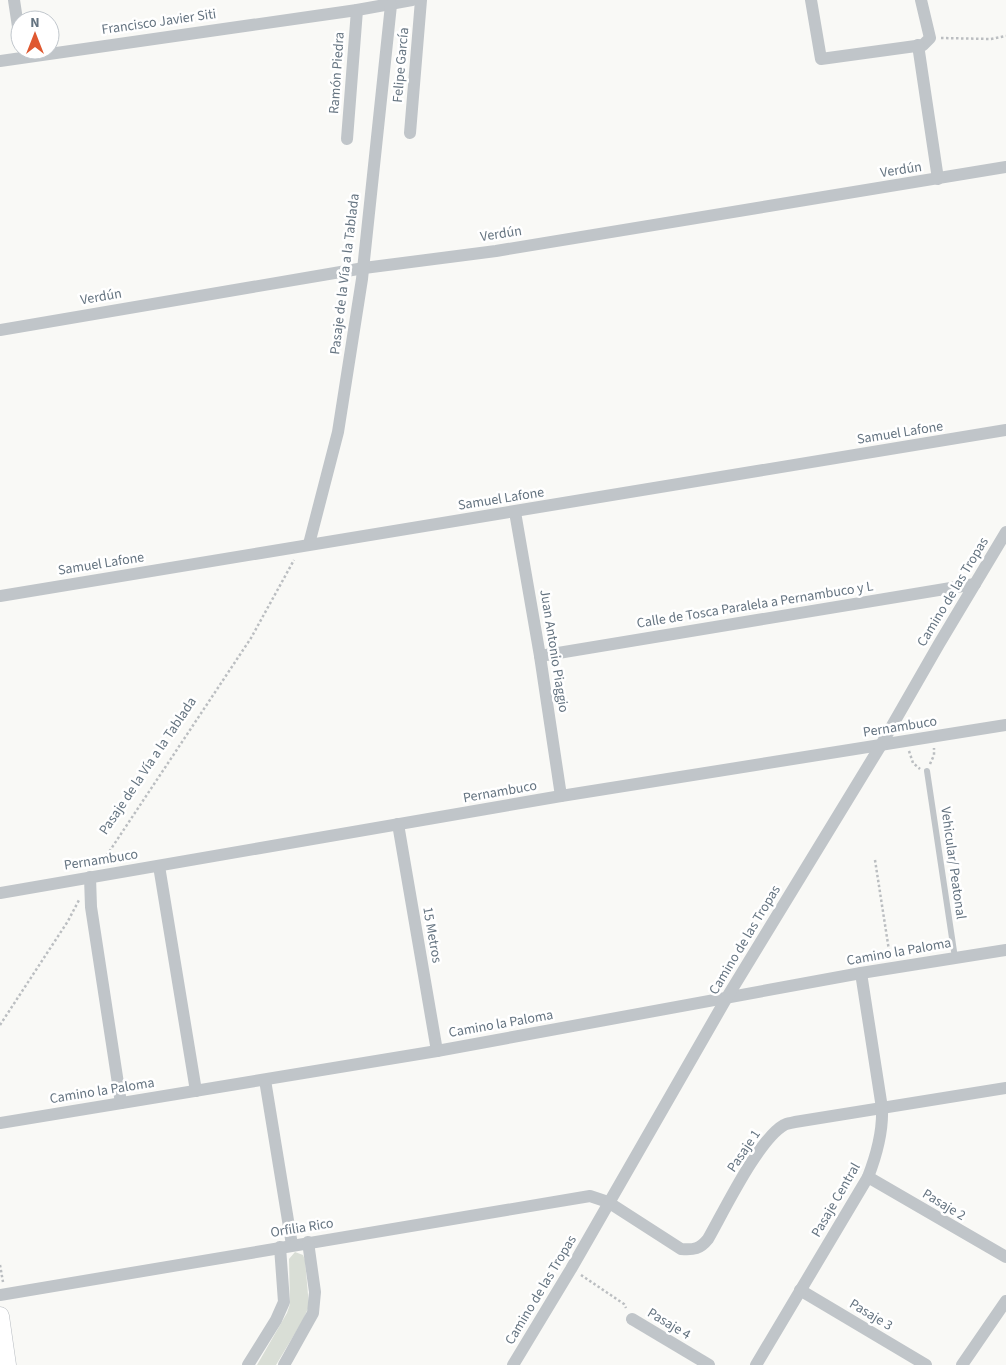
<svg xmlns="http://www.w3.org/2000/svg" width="1006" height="1365" viewBox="0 0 1006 1365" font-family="'Source Sans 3',sans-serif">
<rect width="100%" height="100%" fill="#f9f9f6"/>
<path fill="#d9ded6" d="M295 1252 303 1255 305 1260 309 1306 303 1320 276 1365H257L287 1313 290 1304 289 1259Z"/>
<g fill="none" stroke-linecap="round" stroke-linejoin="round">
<g stroke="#b5babf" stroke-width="19">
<path id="secondary" d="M0 1316 7 1365"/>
</g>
<g stroke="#bbbec1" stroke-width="2.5" stroke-dasharray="2.5 2.5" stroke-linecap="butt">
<path d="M941 38 991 39 1006 36"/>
<path d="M909 751 913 763 920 769"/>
<path d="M930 764 934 755V748"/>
<path d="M875 860 890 957"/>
<path d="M101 864 251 638 294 560"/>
<path d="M0 1025 68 921 79 900"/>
<path d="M0 1265 3 1282"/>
<path d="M581 1275 624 1304 626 1308"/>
</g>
<path stroke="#c0c5c9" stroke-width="6" d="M927 771 955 958"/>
<g stroke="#c0c5c9" stroke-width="12">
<path d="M14 0 20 40"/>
<path d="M811 0 821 59 923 45 930 38 921 0"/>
<path d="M918 45 938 179"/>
<path d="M0 61 357 10 412 0"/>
<path d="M410 133 421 0"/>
<path d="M347 139 357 10"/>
<path d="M0 330 364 268 496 251 1006 167"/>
<path d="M515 512 540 656 561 796"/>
<path d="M309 544 338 432 362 279 391 5"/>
<path d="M0 596 1006 430"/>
<path d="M540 656 975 584"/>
<path d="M398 824 437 1051"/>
<path d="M159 866 196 1091"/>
<path d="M90 877 91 907 121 1103"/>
<path d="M0 893 561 796 1006 725"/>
<path d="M265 1080 292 1245"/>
<path d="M0 1123 437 1051 861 973 1006 950"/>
<path d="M868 1177 1006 1257"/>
<path d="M800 1290 926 1365"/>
<path d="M0 1295 590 1196 608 1202 681 1249C694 1250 700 1249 708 1239 724 1211 758 1140 784 1125 787 1123 792 1123 795 1122L1006 1088"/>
<path d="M632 1319 709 1365"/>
<path d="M248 1365 276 1320 284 1302 280 1247"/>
<path d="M284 1365 313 1313 315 1292 308 1242"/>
<path d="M513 1365 571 1269 726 999 881 745 939 644 1006 532"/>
<path d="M756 1365 868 1177C877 1154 883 1132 882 1108L861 973"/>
<path d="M962 1365 1006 1301"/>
</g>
<use href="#secondary" stroke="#fff" stroke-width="18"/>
</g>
<g text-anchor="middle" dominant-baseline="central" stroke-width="5" stroke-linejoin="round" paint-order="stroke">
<g font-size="14" fill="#657481" stroke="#fff">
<text transform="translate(159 22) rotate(-8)">Francisco Javier Siti</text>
<text transform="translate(401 65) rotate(-85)">Felipe García</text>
<text transform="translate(337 73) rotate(-86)">Ramón Piedra</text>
<text transform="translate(901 170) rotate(-9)">Verdún</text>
<text transform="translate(501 234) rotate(-9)">Verdún</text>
<text transform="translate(345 274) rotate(-83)">Pasaje de la Vía a la Tablada</text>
<text transform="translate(101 297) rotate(-10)">Verdún</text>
<text transform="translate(900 433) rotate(-9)">Samuel Lafone</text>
<text transform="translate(501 499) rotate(-9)">Samuel Lafone</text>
<text transform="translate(101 564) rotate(-9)">Samuel Lafone</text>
<text transform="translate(953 592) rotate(-59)">Camino de las Tropas</text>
<text transform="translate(755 605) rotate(-9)">Calle de Tosca Paralela a Pernambuco y L</text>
<text transform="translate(554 651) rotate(81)">Juan Antonio Piaggio</text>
<text transform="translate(900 727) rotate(-9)">Pernambuco</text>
<text transform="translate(148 766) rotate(-56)">Pasaje de la Vía a la Tablada</text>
<text transform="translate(500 792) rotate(-10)">Pernambuco</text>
<text transform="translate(101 860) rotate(-9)">Pernambuco</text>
<text transform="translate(953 863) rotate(82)">Vehicular/ Peatonal</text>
<text transform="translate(432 935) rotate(80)">15 Metros</text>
<text transform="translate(745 940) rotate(-59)">Camino de las Tropas</text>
<text transform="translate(899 952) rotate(-10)">Camino la Paloma</text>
<text transform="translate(501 1024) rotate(-10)">Camino la Paloma</text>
<text transform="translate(102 1091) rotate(-9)">Camino la Paloma</text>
<text transform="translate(744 1151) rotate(-56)">Pasaje 1</text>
<text transform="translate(836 1200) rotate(-60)">Pasaje Central</text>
<text transform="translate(944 1205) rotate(31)">Pasaje 2</text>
<text transform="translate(302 1228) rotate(-9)">Orfilia Rico</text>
<text transform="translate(541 1290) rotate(-59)">Camino de las Tropas</text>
<text transform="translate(871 1315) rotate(31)">Pasaje 3</text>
<text transform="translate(669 1324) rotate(31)">Pasaje 4</text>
</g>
</g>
<g transform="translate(35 35)"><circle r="24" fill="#ffffff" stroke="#c1c7cd"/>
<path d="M0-4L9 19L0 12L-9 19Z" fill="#df5830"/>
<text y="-8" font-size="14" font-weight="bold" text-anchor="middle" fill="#657481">N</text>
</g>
</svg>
